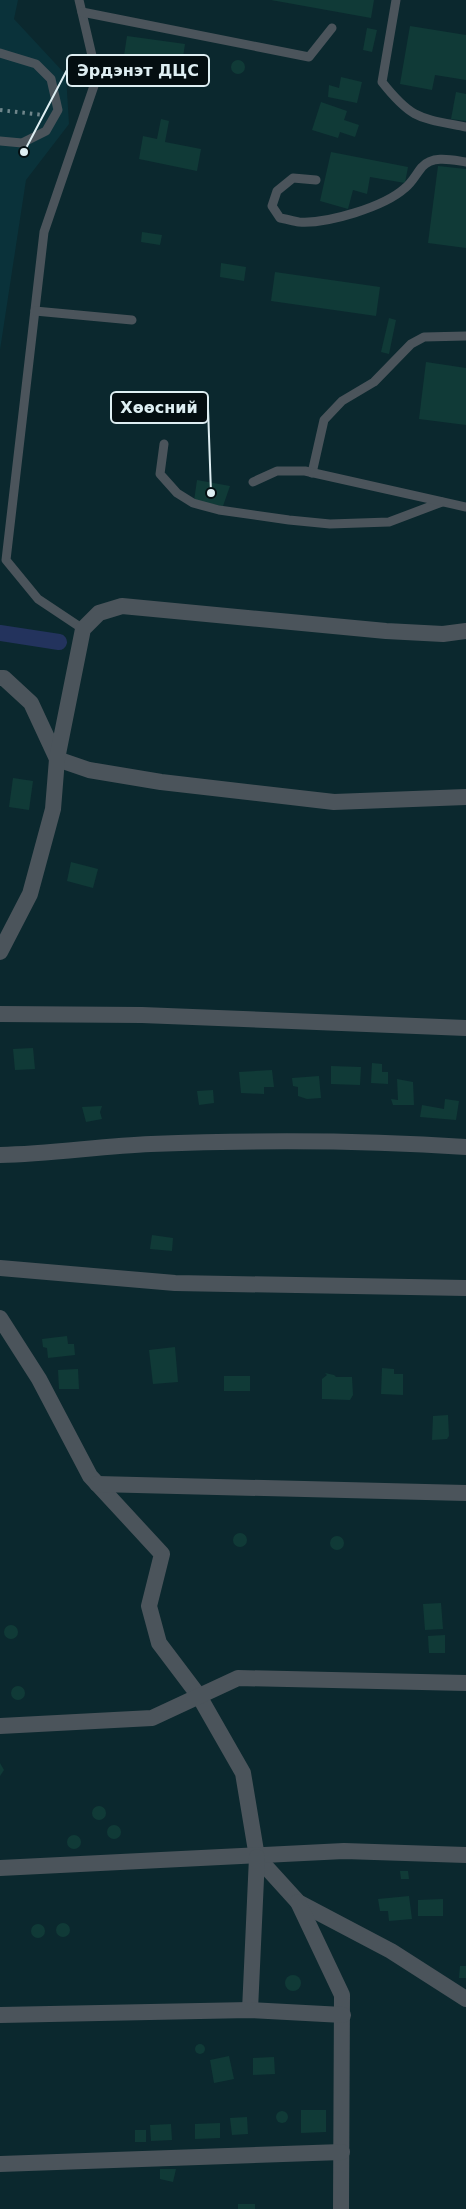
<svg xmlns="http://www.w3.org/2000/svg" width="466" height="2209" viewBox="0 0 466 2209" font-family="'DejaVu Sans',sans-serif">
<rect width="100%" height="100%" fill="#0b282e"/>
<path fill="#0a323a" d="M0 0H18L14 19 66 75 69 124 26 180 0 350Z"/>
<g fill="none" stroke-linecap="round" stroke-linejoin="round">
<path stroke="#23335d" stroke-width="16" d="M0 633 59 642"/>
</g>
<g fill="#103a37">
<path d="M271 0H374L371 18Z"/>
<path d="M410 26 466 35V80L435 75 432 90 400 84Z"/>
<path d="M367 28 377 30 372 52 363 50Z"/>
<path d="M127 36 185 44 180 77 122 69Z"/>
<circle cx="238" cy="67" r="7"/>
<path d="M341 77 362 82 357 103 328 97 329 85 339 88Z"/>
<path d="M456 92 466 94V121L451 119Z"/>
<path d="M321 102 347 111 344 120 359 125 355 137 340 132 338 138 312 130Z"/>
<path d="M161 119 169 121 165 142 201 149 197 171 139 159 143 136 157 139Z"/>
<path d="M331 152 408 167 405 183 370 177 367 194 353 190 348 209 320 201Z"/>
<path d="M438 166 466 169V248L428 243Z"/>
<path d="M142 232 162 235 160 245 141 242Z"/>
<path d="M221 263 246 267 244 281 220 277Z"/>
<path d="M275 272 380 287 376 316 271 301Z"/>
<path d="M389 318 396 320 389 354 381 352Z"/>
<path d="M426 362 466 368V425L419 419Z"/>
<path d="M197 480 230 486 223 506 194 501Z"/>
<path d="M13 778 33 781 29 810 9 807Z"/>
<path d="M71 862 98 869 93 888 67 881Z"/>
<path d="M33 1048 35 1069 15 1070 13 1049Z"/>
<path d="M372 1063 382 1064V1072H388V1084L371 1083Z"/>
<path d="M331 1066 361 1067 360 1085 331 1084Z"/>
<path d="M272 1070 274 1087H264V1094L241 1093 239 1072Z"/>
<path d="M319 1076 321 1098 307 1099 298 1096V1087L293 1086 292 1078Z"/>
<path d="M397 1079 413 1082 414 1105H393L391 1099 398 1100Z"/>
<path d="M213 1090 214 1103 199 1105 197 1091Z"/>
<path d="M445 1099 459 1101 456 1120 420 1117 422 1105 444 1109Z"/>
<path d="M102 1106 100 1112 102 1119 86 1122 82 1107Z"/>
<path d="M152 1235 173 1238 172 1251 150 1249Z"/>
<path d="M67 1336 68 1344H74L75 1355 48 1358 47 1348 43 1347 42 1339Z"/>
<path d="M175 1347 178 1382 153 1384 149 1350Z"/>
<path d="M382 1368 394 1369V1374H403V1395L381 1394Z"/>
<path d="M78 1369 79 1389H59L58 1370Z"/>
<path d="M325 1373 334 1375 336 1377H352L353 1395 350 1400 322 1399V1379L327 1375Z"/>
<rect x="224" y="1376" width="26" height="15"/>
<path d="M448 1415 449 1436 447 1439 432 1440 433 1416Z"/>
<circle cx="240" cy="1540" r="7"/>
<circle cx="337" cy="1543" r="7"/>
<path d="M441 1603 443 1629 425 1630 423 1604Z"/>
<circle cx="11" cy="1632" r="7"/>
<path d="M445 1635V1653H429L428 1636Z"/>
<circle cx="18" cy="1693" r="7"/>
<path d="M0 1763 4 1770 0 1776Z"/>
<circle cx="99" cy="1813" r="7"/>
<circle cx="114" cy="1832" r="7"/>
<circle cx="74" cy="1842" r="7"/>
<path d="M400 1871H408L409 1879H401Z"/>
<path d="M409 1896 412 1919 389 1921 388 1911H380L378 1899Z"/>
<path d="M443 1899V1916H418V1900Z"/>
<circle cx="63" cy="1930" r="7"/>
<circle cx="38" cy="1931" r="7"/>
<path d="M460 1966H466V1978H459Z"/>
<circle cx="293" cy="1983" r="8"/>
<circle cx="200" cy="2049" r="5"/>
<path d="M229 2056 234 2079 214 2083 210 2060Z"/>
<path d="M274 2057 275 2074 253 2075V2058Z"/>
<path d="M301 2110H326V2132L301 2133Z"/>
<circle cx="282" cy="2117" r="6"/>
<path d="M247 2117 248 2134 232 2135 230 2118Z"/>
<path d="M220 2123V2138L195 2139V2124Z"/>
<path d="M171 2124 172 2140 151 2141 150 2125Z"/>
<rect x="135" y="2130" width="11" height="12"/>
<path d="M160 2169H176L173 2182 160 2179Z"/>
<rect x="238" y="2204" width="17" height="5"/>
</g>
<g fill="none" stroke-linecap="round" stroke-linejoin="round">
<g stroke="#4b545b" stroke-width="9">
<path d="M79 0 97 77 44 232 6 560 38 599 83 629"/>
<path d="M396 0 382 82C412 120 420 118 466 127"/>
<path d="M82 12 309 57 332 28"/>
<path d="M0 53 36 64 51 79 58 110 46 131 22 143 0 141"/>
<path d="M316 180 293 178 277 191 272 206 280 218C286 219 293 221 299 222 327 224 384 207 405 188 412 183 416 174 422 167 433 155 452 160 466 162"/>
<path d="M35 311 132 320"/>
<path d="M164 444 160 474 177 493 193 503 219 510 289 520 330 524 389 522 442 502"/>
<path d="M312 473 324 420 342 401 374 382 411 344 424 337 466 336"/>
<path d="M253 482 277 471H305L466 507"/>
</g>
<g stroke="#4b545b" stroke-width="16">
<path d="M0 678H4L31 703 57 759 89 770 161 782 334 802 466 797"/>
<path d="M0 952 30 894 53 809 57 759 83 629 99 613 122 606 386 631 443 634 466 631"/>
<path d="M0 1014 142 1015 466 1028"/>
<path d="M0 1155C51 1154 101 1146 151 1144 256 1140 362 1140 466 1147"/>
<path d="M0 1268 175 1283 466 1288"/>
<path d="M0 1318 39 1379 90 1476 162 1554 149 1606 159 1643 199 1696 243 1773 257 1857 298 1902 391 1951 466 1999"/>
<path d="M97 1484 466 1493"/>
<path d="M0 1726 152 1718 238 1678 466 1683"/>
<path d="M0 1868 344 1851 466 1855"/>
<path d="M298 1902 342 1995 341 2209"/>
<path d="M250 2010 257 1857"/>
<path d="M0 2015 250 2010 343 2015"/>
<path d="M0 2164 342 2152"/>
</g>
<path stroke="#6f868b" stroke-width="4" stroke-dasharray="2.5 5" stroke-linecap="butt" d="M0 110 43 115"/>
</g>
<path fill="none" stroke="#deeef2" stroke-width="2" d="M24 152L67 70M211 493L208 408"/>
<g fill="#deeef2" stroke="#040e11" stroke-width="2">
<circle cx="24" cy="152" r="5"/>
<circle cx="211" cy="493" r="5"/>
</g>
<g fill="#040e11" stroke="#deeef2" stroke-width="2">
<rect x="67" y="55" width="142" height="31" rx="5"/>
<rect x="111" y="392" width="97" height="31" rx="5"/>
</g>
<g font-size="16" text-anchor="middle" font-weight="bold" fill="#deeef2">
<text x="138" y="76">Эрдэнэт ДЦС</text>
<text x="159" y="413">Хөөсний</text>
</g>
</svg>
